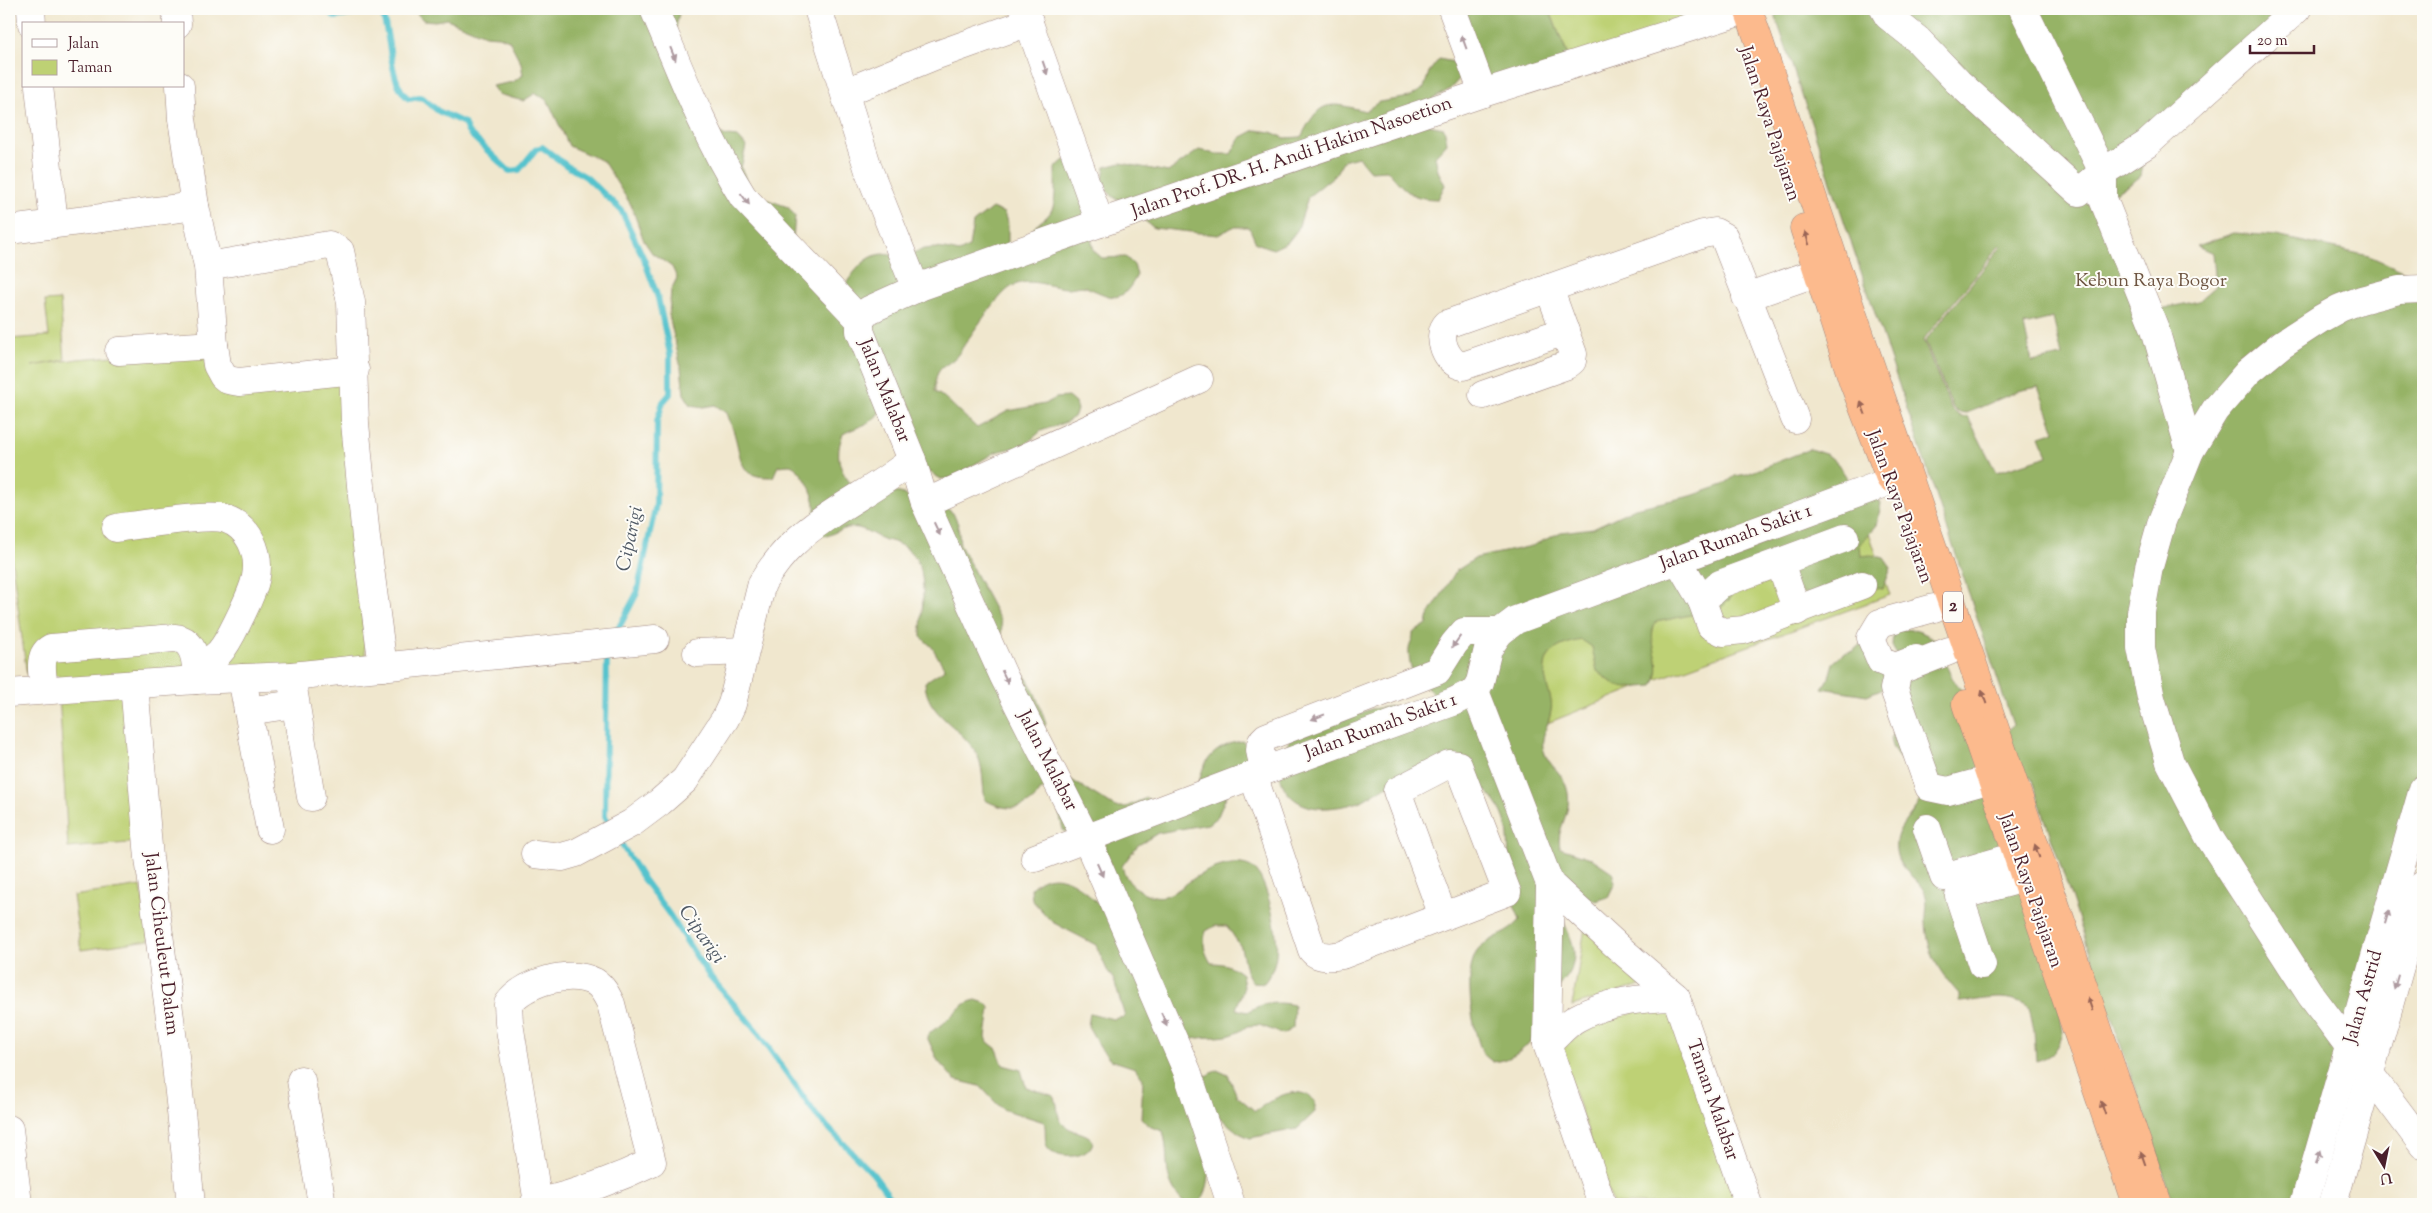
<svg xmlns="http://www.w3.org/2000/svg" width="2432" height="1213" viewBox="0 0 2432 1213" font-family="'Sorts Mill Goudy',serif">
<rect width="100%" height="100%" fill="#fdfcf7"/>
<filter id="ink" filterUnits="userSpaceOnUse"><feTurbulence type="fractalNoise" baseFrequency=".02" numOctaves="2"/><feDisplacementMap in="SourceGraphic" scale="10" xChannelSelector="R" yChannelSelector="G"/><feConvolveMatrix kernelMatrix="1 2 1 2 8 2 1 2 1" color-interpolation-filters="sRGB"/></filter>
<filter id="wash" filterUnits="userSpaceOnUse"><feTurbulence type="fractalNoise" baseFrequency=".0096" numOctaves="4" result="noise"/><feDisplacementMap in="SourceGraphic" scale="20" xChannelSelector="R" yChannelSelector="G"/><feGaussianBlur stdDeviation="1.12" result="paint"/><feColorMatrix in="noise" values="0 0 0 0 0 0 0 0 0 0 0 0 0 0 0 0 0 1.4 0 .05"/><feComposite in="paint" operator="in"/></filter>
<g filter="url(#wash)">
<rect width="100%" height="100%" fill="#f0e7ce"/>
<g fill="#bed174" stroke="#847850">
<path d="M1549 9H1686L1693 28 1572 66Z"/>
<path d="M60 300 65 360 32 366 78 359 199 349 216 379 346 364 366 666 28 683 9 540V339L49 336 45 301Z"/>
<path d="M1862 512 1890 595 1663 677 1515 736 1530 628Z"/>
<path d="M126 690 140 842 68 848 59 694Z"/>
<path d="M141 886 149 940 81 950 73 896Z"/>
<path d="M1585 928 1642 985 1572 1006Z"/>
<path d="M1637 1011H1670L1737 1204H1613L1560 1051C1588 1027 1602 1022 1637 1011Z"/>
</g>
<g fill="#96b366" stroke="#706948" fill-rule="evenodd">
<path d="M413 9H680L671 50 714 130 726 136 738 137 746 146 741 168 754 195 788 207 795 216 793 239 815 293 821 302 832 305C845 287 859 256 882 254 889 254 898 257 905 258 923 245 938 247 959 252L969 247 973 223 992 208 1004 213 1008 225V248L1029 244C1032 218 1046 225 1053 207 1056 199 1055 177 1055 168L1064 160 1074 164 1094 251 1102 258 1126 257 1134 265 1137 275C1121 306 1113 298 1086 287 1080 285 1073 288 1067 288 1048 287 1029 276 1011 287 998 295 970 336 961 350 949 370 934 361 935 392L945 398 977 428 1008 411 1045 404 1056 398 1068 397 1075 403 1077 410 1074 417 1066 422 1041 431 1025 445 996 452 951 478 941 479 928 471 883 407C871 427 861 424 843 434 831 463 845 483 870 499 900 490 899 488 923 509L946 508 953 513 958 524 960 545 1001 622C1003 629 1000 635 1001 642 1003 656 1020 669 1028 680 1036 693 1041 710 1046 724L1035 738 1057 771 1115 807H1126L1146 798 1167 807 1199 783C1203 759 1217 745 1242 741L1252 749 1256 760 1227 794 1218 816 1208 824 1158 833 1137 846 1122 866C1125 877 1129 884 1139 890 1145 894 1156 898 1164 896 1177 893 1186 883 1196 877 1211 868 1239 857 1254 869 1264 877 1272 909 1274 922 1278 944 1279 965 1264 983L1252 982 1246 971 1241 947 1227 926H1215L1206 931C1202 944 1204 951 1211 963 1224 963 1232 966 1242 974L1244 987 1236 1009 1247 1012C1261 1003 1277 1001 1294 1005L1293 1028 1283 1034 1259 1025 1247 1026C1228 1043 1208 1033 1186 1041L1196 1069 1207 1076 1217 1070 1228 1075 1237 1096 1255 1111C1273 1099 1296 1082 1315 1101V1112L1297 1129 1250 1138 1239 1133 1219 1117 1205 1115C1207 1141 1217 1185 1198 1204L1184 1203C1160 1179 1171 1161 1163 1131L1151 1127 1141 1118 1143 1079 1135 1068 1111 1060 1101 1049 1088 1026 1090 1013 1113 1019 1125 1017 1114 980 1107 970 1096 945 1052 922 1032 900 1031 888C1058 861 1087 890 1105 913 1109 885 1111 861 1103 833L1076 836 1063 830 1054 789 1041 790C1027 812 1007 812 985 800 982 784 984 764 975 751 959 725 926 715 925 682L945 669 932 647 921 637C920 605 935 558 896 543 893 541 889 541 885 540 873 536 862 525 849 528 841 529 834 533 827 536L815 531C812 519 814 518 815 508 816 496 802 468 790 465 786 465 781 466 778 466L773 477C742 478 742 465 736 440 734 431 730 422 727 413L715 405 703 407 691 405 684 394 681 368 669 315 671 290 677 278 672 267 652 253 644 241 631 205 603 161 569 146 548 101 536 93 523 101 498 94 492 86 513 82 523 75 521 63 509 40 498 36 485 35 447 19 435 21 423 20Z"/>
<path d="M1452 9H1549L1572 66 1483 93Z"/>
<path d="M1773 9H2297L2147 144 2141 176 2129 185 2104 199 2150 311 2199 301 2216 286 2213 253 2197 246 2234 233 2276 236 2369 256 2408 273 2413 288 2423 289V789L2304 1204H2174L2031 777 2023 782 2063 1032C2059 1049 2053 1056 2036 1061L2034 1031 2029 1007C2006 991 1984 1001 1959 1002V994C1939 971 1928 956 1926 923 1925 913 1929 904 1925 893 1916 874 1893 870 1896 841 1899 821 1924 806 1923 788 1922 772 1902 765 1895 752 1892 748 1891 743 1890 738L1899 726 1893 684 1867 695 1822 688 1829 677 1833 663 1844 653 1853 651 1863 642 1899 659 1892 646 1893 631C1918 626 1927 635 1948 647L1946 663 1951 677 1998 738 2013 725ZM2000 245 2001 247 1925 341 1953 408 1957 412 1967 413 2018 391 2038 387 2055 431 2040 436 2048 456 1996 472 1968 417H1961L1952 410 1923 340ZM2053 318 2062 356 2032 362 2024 325Z"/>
<path d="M1439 59 1454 62 1461 77 1450 89 1433 99 1428 125 1444 128 1447 143 1435 156 1438 171 1445 185 1438 199C1409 199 1405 190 1387 170L1370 171 1358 157 1343 161 1335 175 1308 197 1298 229 1288 242 1273 249 1256 243 1249 227H1233L1218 235 1154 228 1140 217 1129 204 1113 197 1102 184 1105 167 1121 163 1168 172 1199 150 1215 154H1231L1240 138 1255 130 1271 132 1285 138 1301 137C1320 100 1327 101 1365 111L1379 102 1410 97 1424 88 1429 72Z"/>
<path d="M1810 449 1828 455 1838 464 1851 484 1873 491 1881 503 1877 525 1860 544 1861 556 1871 555 1884 558 1891 568 1883 589 1871 587 1831 605 1778 581 1735 587 1729 600 1720 609 1656 622C1644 644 1667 660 1653 686L1626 688 1614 684 1597 671 1592 647 1582 640C1554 645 1539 655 1547 685 1549 694 1553 702 1551 711 1549 725 1539 738 1544 751 1550 769 1564 771 1568 793 1572 814 1555 829 1560 848L1591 858 1612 872 1615 883 1608 897 1596 901 1583 896 1560 913C1565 927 1575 942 1574 956 1572 977 1565 976 1558 990 1542 1021 1532 1058 1493 1062 1489 1059 1484 1056 1482 1051 1472 1030 1462 966 1479 949 1492 936 1508 935 1520 920 1516 908 1509 896 1508 884 1507 849 1516 820 1486 791 1472 779 1428 775 1409 777 1393 780 1379 791 1365 799 1354 805 1340 807 1328 808 1286 811 1266 773 1290 740L1371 709 1395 706 1411 709 1435 698C1432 689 1422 686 1416 678 1411 672 1408 656 1409 648 1410 642 1413 640 1413 633L1427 624 1429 615 1456 571 1476 558 1532 546 1561 532 1593 528 1635 508 1691 496 1723 485 1735 476 1747 474Z"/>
<path d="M976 1000 988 1004 990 1008 986 1037 988 1042 997 1049 1003 1065 1021 1070 1026 1087 1054 1096C1059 1104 1056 1116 1062 1123 1070 1133 1087 1131 1093 1141 1091 1159 1059 1160 1049 1150 1043 1143 1047 1131 1044 1122L1002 1109 980 1086 955 1080 938 1061 927 1037C932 1028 940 1028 946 1021 955 1013 963 1002 976 1000Z"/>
</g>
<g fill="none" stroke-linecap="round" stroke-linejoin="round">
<g stroke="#56c3cd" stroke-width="6">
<path d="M330 9 332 14 335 17 378 10 381 11C392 35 388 84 409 99L419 97 423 98 438 111 464 123 468 132 509 171 519 170 536 149 542 147 567 166 586 177 621 210 644 259 658 298 670 354V394L663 402 657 421 656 504 637 593 615 635"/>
<path d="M607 651 605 816 611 826"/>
<path d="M617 837 641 876 669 914 708 974 756 1030 816 1115 873 1174 895 1204"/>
</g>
</g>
</g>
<g filter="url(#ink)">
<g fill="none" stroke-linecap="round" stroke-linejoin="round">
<g stroke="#9d837c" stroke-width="29">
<g id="minor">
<path d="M31 9 32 24"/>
<path d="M176 9 177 24"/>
<path d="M654 9C681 73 706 138 743 197L860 320"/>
<path d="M818 9 869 171 916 289"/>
<path d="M1024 9 1100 223"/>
<path d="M1452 9 1483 93"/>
<path d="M1884 9 1888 16 1918 40 1958 82 2079 192 2103 172 2147 144 2297 9"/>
<path d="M2023 9 2103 172V199L2155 329 2190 451"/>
<path d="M39 86 54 223"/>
<path d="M180 86 182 119 195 206 208 266 214 345 217 365 223 376 228 380 239 382 355 370"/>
<path d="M846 92 934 56 1029 22"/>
<path d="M9 230 195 206"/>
<path d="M208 266 329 245 340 251 351 302 355 423 366 538 383 667"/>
<path d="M2423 289 2399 290 2361 300 2340 308 2322 318 2282 344 2248 372 2215 410 2190 451 2162 521 2149 567 2141 612V648L2151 698 2170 762 2209 837 2310 994 2423 1145"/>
<path d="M1746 297 1818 272"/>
<path d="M860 320V331L912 460 925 503 1004 677 1087 840 1187 1071 1231 1204"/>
<path d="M860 320 869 310 922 286 1100 223 1483 93 1733 14"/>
<path d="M1565 331 1463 366C1447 364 1435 336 1447 324L1703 234 1715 232 1724 237 1795 419"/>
<path d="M119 351 214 345"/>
<path d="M1483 395 1567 365 1572 361 1573 354 1549 288"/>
<path d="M925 503 1199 379"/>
<path d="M116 528C138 525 210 513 226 519 237 523 246 531 251 541 265 569 252 592 240 617 234 629 228 643 219 653 213 659 204 664 197 668"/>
<path d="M1845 538 1720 584 1702 601 1711 626 1723 632 1744 630 1862 585"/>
<path d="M1678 560 1702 601"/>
<path d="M1780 563 1797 611"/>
<path d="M1949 651 1898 671 1894 689 1929 787 1948 791 1991 779"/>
<path d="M697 653 744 651"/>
<path d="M1916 659 1895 667 1881 661 1871 638 1880 623 1934 608"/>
<path d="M291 676 311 797"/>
<path d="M242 678 270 829"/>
<path d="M134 684 149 858 175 1056 191 1204"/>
<path d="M44 690C43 676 37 655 51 648L175 638C195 639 197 664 196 680"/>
<path d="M1475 691 1550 884 1547 1044 1602 1204"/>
<path d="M9 693 196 680 291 676 655 639"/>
<path d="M248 711 295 704"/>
<path d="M1266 770C1262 759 1255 746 1266 737L1437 671 1454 644 1464 632H1500"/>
<path d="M1253 775 1312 950C1318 958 1332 957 1342 955L1507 892 1458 765 1449 764 1397 791 1443 916"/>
<path d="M1927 828 1944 877 2017 856"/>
<path d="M535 854 562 857 576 853 632 823 660 802 685 780 725 719 732 704 762 583C771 569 781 555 793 544 828 510 875 491 912 460"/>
<path d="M1035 858 1253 775 1453 702 1475 691 1480 682 1488 649 1500 632 1516 620 1891 481"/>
<path d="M1550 884 1618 947 1676 997 1748 1204"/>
<path d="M1982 965 1959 896 2025 878"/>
<path d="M1547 1044C1557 1036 1566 1024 1577 1018 1607 1001 1642 998 1676 997"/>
<path d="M301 1080 322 1204"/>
<path d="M9 1129 18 1204"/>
<path d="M534 1204 538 1203C578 1193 615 1180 652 1162L611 1004C607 996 603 987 595 982 569 969 525 982 508 1004L509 1023 538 1203"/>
<path d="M2304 1204 2423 789"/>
<path d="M2333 1204 2423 885"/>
</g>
</g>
<g stroke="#9d837c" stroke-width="29">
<g id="highway">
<path d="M1748 9 2158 1204"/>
<path d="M1804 228 1853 381 1890 478"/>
<path d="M1966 704 2136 1204"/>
</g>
</g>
<use href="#minor" stroke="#fff" stroke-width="28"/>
<use href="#highway" stroke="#fcba8d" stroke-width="28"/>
</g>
<defs><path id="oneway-solid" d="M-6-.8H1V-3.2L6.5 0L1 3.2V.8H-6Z" transform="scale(1.25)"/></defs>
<g fill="#ae9aa0">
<use href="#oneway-solid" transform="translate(1464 42) rotate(-110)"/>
<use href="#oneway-solid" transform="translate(673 54) rotate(68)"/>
<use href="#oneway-solid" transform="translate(1045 68) rotate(71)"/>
<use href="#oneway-solid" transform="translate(745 199) rotate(53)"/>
<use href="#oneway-solid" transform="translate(937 529) rotate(65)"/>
<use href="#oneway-solid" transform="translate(1456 642) rotate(126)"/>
<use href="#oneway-solid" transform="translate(1005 677) rotate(64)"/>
<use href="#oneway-solid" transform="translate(1318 717) rotate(159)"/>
<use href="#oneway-solid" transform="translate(1100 870) rotate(66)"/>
<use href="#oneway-solid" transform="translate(2387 917) rotate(-74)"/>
<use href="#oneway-solid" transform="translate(2396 982) rotate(106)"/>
<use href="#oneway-solid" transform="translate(1164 1019) rotate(66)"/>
<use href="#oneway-solid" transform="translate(2318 1157) rotate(-74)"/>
</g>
<g fill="#9a6557">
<use href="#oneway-solid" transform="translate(1807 238) rotate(-108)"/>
<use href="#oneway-solid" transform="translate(1863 408) rotate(-111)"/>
<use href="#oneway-solid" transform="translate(1984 697) rotate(-109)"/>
<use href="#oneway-solid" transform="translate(2037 851) rotate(-109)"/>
<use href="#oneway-solid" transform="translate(2090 1004) rotate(-109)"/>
<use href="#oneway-solid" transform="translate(2103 1108) rotate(-109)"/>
<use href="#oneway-solid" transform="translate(2143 1158) rotate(-109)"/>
</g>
</g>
<g text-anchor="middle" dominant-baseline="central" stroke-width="4" stroke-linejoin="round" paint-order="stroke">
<rect fill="#fdfcf7" stroke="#806168" stroke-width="1" x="1943" y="591.5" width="20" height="31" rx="4"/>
<g font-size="18" font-weight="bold" fill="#4a1f2b">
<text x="1953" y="607">2</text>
</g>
<g font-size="19" fill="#4a1f2b" stroke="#fdfcf7">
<text transform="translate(1769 124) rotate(72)">Jalan Raya Pajajaran</text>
<text transform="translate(1292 158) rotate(-19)">Jalan Prof. DR. H. Andi Hakim Nasoetion</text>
<text transform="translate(884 391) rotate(68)">Jalan Malabar</text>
<text transform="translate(1899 507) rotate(70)">Jalan Raya Pajajaran</text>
<text transform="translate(1736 538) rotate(-20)">Jalan Rumah Sakit 1</text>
<text transform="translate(1381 727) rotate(-20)">Jalan Rumah Sakit 1</text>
<text transform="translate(1047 761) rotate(63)">Jalan Malabar</text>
<text transform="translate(2030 891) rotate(71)">Jalan Raya Pajajaran</text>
<text transform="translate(161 944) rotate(83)">Jalan Ciheuleut Dalam</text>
<text transform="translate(2364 997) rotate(-74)">Jalan Astrid</text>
<text transform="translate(1712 1100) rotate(71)">Taman Malabar</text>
</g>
<g font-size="19" fill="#6d5441" stroke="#fdfcf7">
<text x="2151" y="281">Kebun Raya Bogor</text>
</g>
<g font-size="20" font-style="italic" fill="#4e5864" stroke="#fdfcf7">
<text transform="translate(631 539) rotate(-78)">Ciparigi</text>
<text transform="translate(701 935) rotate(55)">Ciparigi</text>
</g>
</g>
<rect width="2432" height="1213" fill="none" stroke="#fdfcf7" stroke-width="30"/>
<rect x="22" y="22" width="162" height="65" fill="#fdfcf7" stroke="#b5a4a5"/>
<rect x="32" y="39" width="25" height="8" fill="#ffffff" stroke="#b5a4a5"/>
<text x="68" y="48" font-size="15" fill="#4a1f2b">Jalan</text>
<rect x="32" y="60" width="25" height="15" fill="#bed174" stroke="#b5a4a5"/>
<text x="68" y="72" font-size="15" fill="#4a1f2b">Taman</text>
<g transform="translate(2384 1166) rotate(170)" stroke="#fdfcf7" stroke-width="4" paint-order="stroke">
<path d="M0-4L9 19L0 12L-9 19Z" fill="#4a1f2b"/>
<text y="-8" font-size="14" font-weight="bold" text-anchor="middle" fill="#4a1f2b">U</text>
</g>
<path d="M2250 45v8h64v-8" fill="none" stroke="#4a1f2b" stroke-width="2.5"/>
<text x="2257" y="45" font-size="15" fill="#4a1f2b" stroke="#fdfcf7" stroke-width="4" paint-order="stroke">20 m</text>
</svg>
